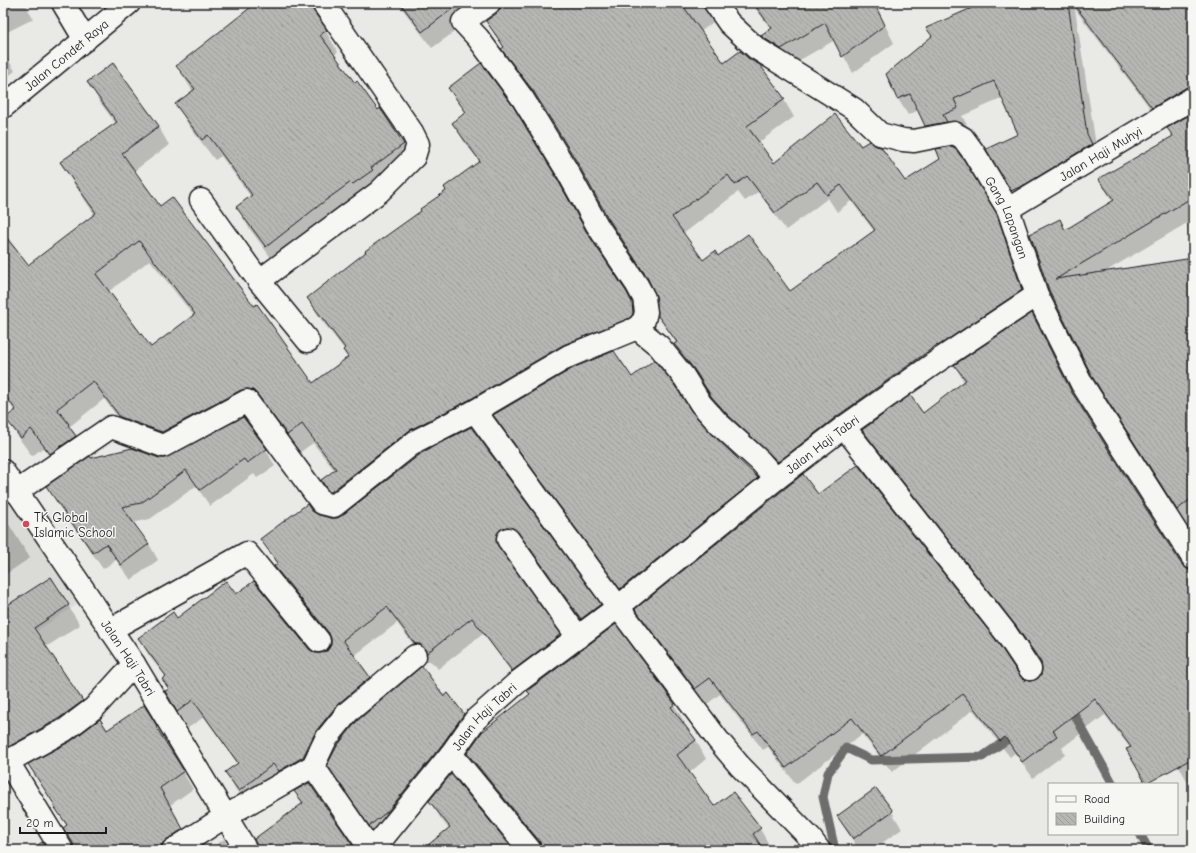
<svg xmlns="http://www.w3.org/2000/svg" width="1196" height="853" viewBox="0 0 1196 853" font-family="'Comic Neue',sans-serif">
<defs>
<pattern id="building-back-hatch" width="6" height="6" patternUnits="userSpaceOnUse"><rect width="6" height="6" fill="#b6b6b3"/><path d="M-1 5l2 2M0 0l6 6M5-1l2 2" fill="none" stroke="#9c9c99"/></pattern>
</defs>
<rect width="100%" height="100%" fill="#e9e9e5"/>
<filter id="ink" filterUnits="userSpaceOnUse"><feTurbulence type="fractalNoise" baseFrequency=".025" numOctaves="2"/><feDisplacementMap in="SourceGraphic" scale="8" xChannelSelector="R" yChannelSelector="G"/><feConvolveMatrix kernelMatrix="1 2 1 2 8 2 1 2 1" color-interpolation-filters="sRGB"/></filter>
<g filter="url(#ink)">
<path fill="#dadad6" d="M3 455 93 594 3 653Z"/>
<g fill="#0003" fill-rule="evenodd">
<path d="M3 3H25L33 19 3 34Z"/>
<path d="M102 3H138L116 22Z"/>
<path d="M257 3H309L338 52 334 55 355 84 403 144 415 165 278 267 249 228 237 207 251 197 221 156 215 160 189 126 177 105 193 92 178 67Z"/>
<path d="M398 3H874L894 43 853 73 835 40 791 65 772 53 762 36 771 29 752 4 744 10 739 4 732 9 713 16 712 23 700 32 724 64 784 100 794 117 758 143 774 164 861 148 905 182 996 215 1006 233 1031 307 788 479 722 414 705 386 685 362 675 344 676 343 659 316 657 296 653 288 619 236 584 173 545 110 513 66 503 49 504 48 487 21 497 14 502 8H497L472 19 432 48ZM738 192 745 201 758 192 786 230 828 198 837 212 851 201 874 231 790 292 718 258 703 261 683 234Z"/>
<path d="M986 3H1193V106L1162 124 1075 9 1097 152 1022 207 997 166 1019 135 1003 98 962 116 967 125 952 132 936 142 919 110 908 115 898 99 887 74 933 37 928 28Z"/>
<path d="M3 51 15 71 3 80Z"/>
<path d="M88 82 158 126 169 145 134 171 159 207 313 385 349 358 344 349 319 317 308 298 422 211 480 162 464 142 453 123 466 114 449 88 588 236 625 292 642 322 574 364 333 499 322 480 335 471 313 443 299 453 258 407 173 451 132 436 104 399 69 427 86 455 61 472 43 448 32 456 18 437 7 418 15 412 3 393V234L28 267 95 215 72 181 61 162 116 124 99 101ZM150 260 194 316 150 349 108 292Z"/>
<path d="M1193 114V521L1187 526 1104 395 1049 290 1060 221 1066 231 1113 202 1099 180 1173 137 1168 128ZM1187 223 1191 260 1103 273Z"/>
<path d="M1032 315 1076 400 1182 566 1186 570 1193 572V724L1140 761 1105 715 1062 748 1065 754 1033 778 1015 753 1010 757 973 710 892 772 862 734 796 784 768 747 763 750 720 694 706 705 646 626 637 609 818 496 1024 681 1030 682 1038 680 1042 675 1043 666 1027 643 873 447 863 430 923 414 964 382 955 366Z"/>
<path d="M631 378 691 413 710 434 757 478 766 494 630 604 504 431 495 415Z"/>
<path d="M471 428 600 605 610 622 591 636 529 549 524 545 506 552 505 558 560 635 570 652 523 687 483 634 438 669 435 665 430 661H426L397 623 354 656 369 678 379 695 250 807 236 790 227 773 238 764 204 717 188 728 166 692 169 690 163 679 166 677 149 656 139 638 177 619 236 595 315 654H321L327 652 332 645V641L285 584 275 567 278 565 262 539 312 512 319 516 337 519Z"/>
<path d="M266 450 275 466 257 478 254 474 210 506 196 486 150 519 132 523 149 544 158 560 131 580 116 560 103 569 57 503 48 487 91 459H158Z"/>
<path d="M3 515 30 558 3 576Z"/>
<path d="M51 578 80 625 46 647 82 701 93 720 8 772 3 777V597L8 605Z"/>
<path d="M615 626 674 705 685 723 683 725 696 740 706 759 689 773 714 807 733 793 760 829 771 848 768 850H543L479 772 468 753Z"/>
<path d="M444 697 463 715 472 730 379 840 337 780 329 765Z"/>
<path d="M106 731 166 745 193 789 169 806 192 847 187 850H75L74 845 64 828 67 826 30 765Z"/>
<path d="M1193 745V792L1173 755Z"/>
<path d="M430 801 513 850H424L449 829 441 819Z"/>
<path d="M892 812 902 829 872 850H859L838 817Z"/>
<path d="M224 839 230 850H209Z"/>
</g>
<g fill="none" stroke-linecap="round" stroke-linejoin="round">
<g stroke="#6d6d6c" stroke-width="9">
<path d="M1069 705 1113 784"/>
<path d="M1140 834 1149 850"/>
<path d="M835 850 823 797 828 773 846 748 871 760 982 757 1016 733"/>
</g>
</g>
<g fill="url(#building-back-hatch)" stroke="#1c1c1c" fill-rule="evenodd">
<path d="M256 3H311L313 10 327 30 320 35 355 83 357 81 378 110 380 108 404 144 371 168 373 170 353 184 351 182 326 200 266 247 236 207 252 195 208 135 202 140 175 104 195 89 176 66Z"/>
<path d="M400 3H460L422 32Z"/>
<path d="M501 3H681L724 63 740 51 749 59 760 65 785 99 747 126 774 163 835 114 861 146 869 141 876 146 881 147 905 181 940 159 936 149 952 146 955 148 964 160 997 214 1022 290 938 346 937 345 836 417 778 462 768 452 728 415 711 396 694 369 674 344 677 342 658 316 656 296 648 279 608 218 577 162 534 92 501 49 504 47 486 21 497 13 500 8ZM728 175 735 185 747 176 775 213 817 182 827 195 841 185 875 230 790 291 748 234 718 256 715 251 703 260 672 217Z"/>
<path d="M753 3H874L885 25 842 57 825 23 781 49 761 36 772 28Z"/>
<path d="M983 3H1068L1087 134 1092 144 1026 184 1011 191 986 149 1018 134 994 81 954 99 958 108 943 115 947 122 925 126 910 94 897 99 886 74 932 36 926 28Z"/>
<path d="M1073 3H1193V86L1187 87 1152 108Z"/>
<path d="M113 63 159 126 122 153 160 206 172 197 254 306 257 304 313 383 348 357 343 350 345 348 307 298 366 252 365 251 421 211 420 209 446 191 444 187 480 161 452 123 466 112 448 88 481 63 513 106 555 175 586 231 626 291 632 302 633 314 630 318 563 345 469 400 410 430 331 492H329L321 480 336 469 302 424 287 435 257 394 253 390 247 389 241 390 162 432 120 417 93 381 57 409 69 424 68 425 76 436 50 454 31 429 21 438 5 418 16 410 3 393V233L28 265 96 213 60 162 117 122 87 82ZM139 241 195 314 151 347 96 274Z"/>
<path d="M1193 113V197L1056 279 1193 258V497L1177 510 1093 378 1049 290 1030 234 1060 219 1065 230 1114 200 1098 179 1173 136 1167 128Z"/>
<path d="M1032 313 1071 391 1182 565 1187 569 1193 570V758L1146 784 1126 749 1131 747 1095 699 1053 731 1057 736 1022 762 1005 737 1000 741 963 694 881 756 852 718 786 768 758 731 753 734 710 678 695 689 635 609 803 474 818 494 858 465 996 640 1020 676 1024 680 1030 681 1037 679 1041 675 1042 669 1041 662 1016 626 862 430 910 395 923 413 966 380 954 365Z"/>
<path d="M614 351 632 377 654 360 674 384 692 412 711 433 758 478 620 589 493 415 575 367Z"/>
<path d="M243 417 267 449 247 463 244 459 200 490 186 470 141 503 122 507 149 544 121 565 106 544 93 553 46 486 90 456 91 458 132 448 159 458H164Z"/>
<path d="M471 427 601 604 581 619 518 532 513 528 507 527 501 529 497 534 496 541 498 546 561 634 512 671 472 618 427 653 424 648 420 644H415L387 607 343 640 370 677 338 704 316 731 303 757 279 771 273 764 239 791 225 772 238 763 193 700 177 712 165 691 169 689 162 679 166 676 138 638 173 612 177 618 226 581 236 594 254 581 309 649 315 653H321L327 651 331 645V639L329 633 274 566 278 563 260 539 307 504 312 511 319 515 331 518H337L341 516 423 452Z"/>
<path d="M51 577 69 605 34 628 83 701 58 719 3 750V608Z"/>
<path d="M616 624 675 704 671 707 696 740 677 755 714 806 733 792 761 828 753 834 764 850H542L540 842 467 753 482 732 530 694 527 691Z"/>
<path d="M422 666 444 696 448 693 464 714 441 746 388 811 369 826 327 765 337 746 357 721Z"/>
<path d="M144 705 157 726 156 727 184 771 160 788 183 829 166 840 162 844 161 850H74L73 843 63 828 67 825 53 805 54 804 28 764 71 741 100 719 107 730Z"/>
<path d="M451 774 514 850H422L450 827 429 801Z"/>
<path d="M309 783 356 850H258L254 839 303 803 294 791Z"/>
<path d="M876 788 893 811 853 839 837 816Z"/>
<path d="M42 842 47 850H31Z"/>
</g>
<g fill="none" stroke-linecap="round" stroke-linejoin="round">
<g stroke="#1c1c1c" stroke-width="25">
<g id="street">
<path d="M63 3 85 40"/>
<path d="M489 3 463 22 478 38 523 99 566 169 597 225 637 285 644 298 646 312 644 320 637 328 659 346 684 377 701 404 719 424 760 461 776 479"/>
<path id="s1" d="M715 3 729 23 756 48 854 109 880 134 903 140 914 141 954 133 963 138 974 153 1008 209 1037 295 1082 384 1193 558"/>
<path d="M201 200 259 281 379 192 414 157 418 144 412 132 323 3"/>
<path id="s2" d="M1008 209 1193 98"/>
<path d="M259 281 308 341"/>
<path d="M475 411 569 356 637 328"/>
<path d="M844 427 1006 633 1030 669"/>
<path id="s3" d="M3 471 134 664 246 850"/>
<path d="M16 492 111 427 163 446 247 401 322 503 334 506 416 441 475 411 618 607 718 740 739 765 811 839 819 850"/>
<path d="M508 539 578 637"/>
<path d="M110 630 247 553 319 641"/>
<path d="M451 754 530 850"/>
<path d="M8 762 62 850"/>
<path d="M3 764 65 730 94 708 134 664"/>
<path d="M313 766 371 850"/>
<path d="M173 850 226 816 313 766 326 739 348 712 415 656"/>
<path id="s4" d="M373 850 451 754 475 720 519 681 618 607 776 479 844 427 939 360 1037 295"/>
</g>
</g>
<g stroke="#1c1c1c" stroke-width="25">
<g id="secondary">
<path id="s5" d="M3 107 129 3"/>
</g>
</g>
<use href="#street" stroke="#f6f6f2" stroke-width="22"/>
<use href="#secondary" stroke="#f6f6f2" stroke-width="22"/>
</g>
</g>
<circle fill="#d1495b" stroke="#f6f6f2" stroke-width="1.5" cx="26" cy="524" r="4"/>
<g text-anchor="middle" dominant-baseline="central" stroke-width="3" stroke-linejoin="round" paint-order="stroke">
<g font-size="13" fill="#1c1c1c" stroke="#f6f6f2">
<text stroke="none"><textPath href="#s5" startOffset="82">Jalan Condet Raya</textPath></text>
<text stroke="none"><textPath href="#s2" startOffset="108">Jalan Haji Muhyi</textPath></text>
<text stroke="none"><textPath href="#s1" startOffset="390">Gang Lapangan</textPath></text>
<text stroke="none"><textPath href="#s4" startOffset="609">Jalan Haji Tabri</textPath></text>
<text stroke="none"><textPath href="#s3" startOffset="225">Jalan Haji Tabri</textPath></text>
<text stroke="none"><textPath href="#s4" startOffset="174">Jalan Haji Tabri</textPath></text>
</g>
<g font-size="13" fill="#1c1c1c" stroke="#f6f6f2" text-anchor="start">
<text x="34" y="517">TK Global<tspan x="34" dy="15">Islamic School</tspan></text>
</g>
</g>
<rect width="1196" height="853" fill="none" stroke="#f6f6f2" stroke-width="16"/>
<rect x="8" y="8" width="1180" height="837" fill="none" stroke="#1c1c1c" stroke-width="1.5" filter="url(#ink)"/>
<rect x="1048" y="783" width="130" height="52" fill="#f6f6f2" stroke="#9f9f9c"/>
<rect x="1056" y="796" width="20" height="6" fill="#f6f6f2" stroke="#9f9f9c"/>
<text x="1084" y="803" font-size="12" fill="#1c1c1c">Road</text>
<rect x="1056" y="813" width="20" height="12" fill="url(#building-back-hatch)" stroke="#9f9f9c"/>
<text x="1084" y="823" font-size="12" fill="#1c1c1c">Building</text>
<path d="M20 827v6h86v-6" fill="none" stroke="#1c1c1c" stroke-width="2"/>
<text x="26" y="827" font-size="12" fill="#1c1c1c" stroke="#f6f6f2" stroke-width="3" paint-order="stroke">20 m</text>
</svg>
